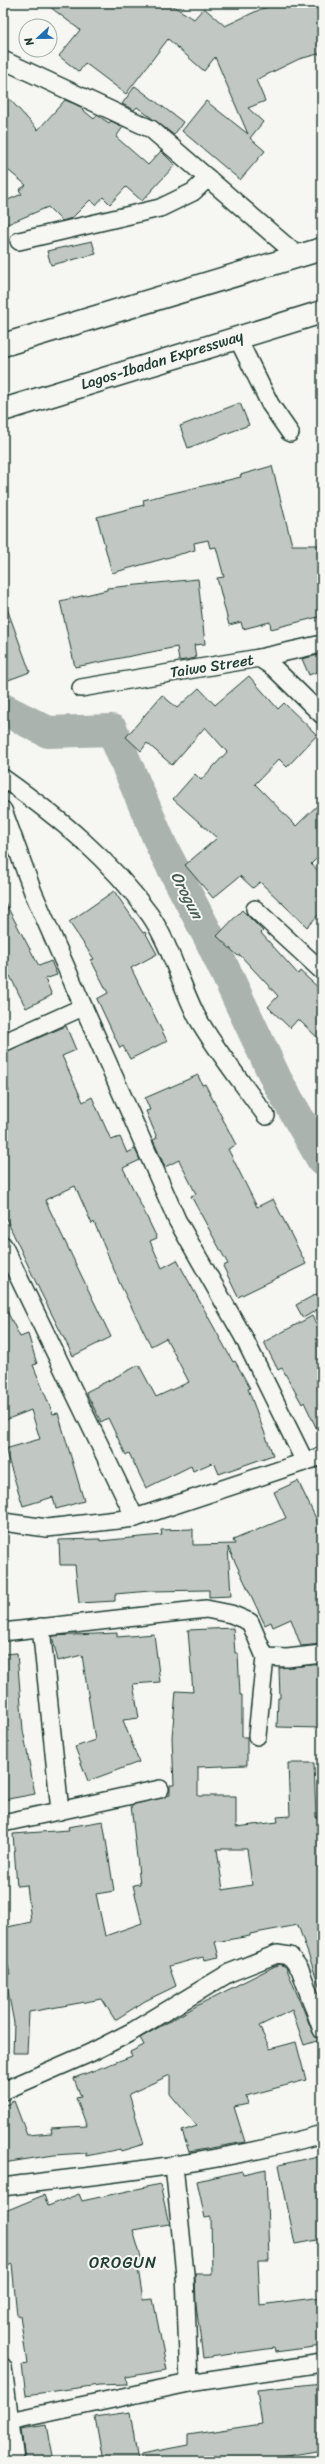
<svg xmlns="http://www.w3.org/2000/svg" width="325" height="2464" viewBox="0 0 325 2464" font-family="Sriracha,sans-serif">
<rect width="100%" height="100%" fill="#f6f6f2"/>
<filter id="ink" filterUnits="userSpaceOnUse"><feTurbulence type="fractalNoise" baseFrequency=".025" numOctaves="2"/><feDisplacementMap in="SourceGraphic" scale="8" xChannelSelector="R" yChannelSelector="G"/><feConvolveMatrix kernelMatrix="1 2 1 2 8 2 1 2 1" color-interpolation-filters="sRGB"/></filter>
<g filter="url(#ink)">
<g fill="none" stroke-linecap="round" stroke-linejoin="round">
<path stroke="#aab3ae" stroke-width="32" d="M3 709 48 732 112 730 162 847 209 937 277 1081 322 1159"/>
</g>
<g fill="#c1c8c3" stroke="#1f3d34" fill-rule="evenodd">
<path d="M45 3H168L194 19 204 8 225 26 261 9 283 3H302L304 9 322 3V53L299 59 256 80 265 101 248 108 263 122 250 138 265 151 240 180 182 131 206 101 248 134 215 57 204 71 168 39 126 94 85 63 79 72 59 56 80 30Z"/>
<path d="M135 86 183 122 174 135 137 107 134 110 122 104Z"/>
<path d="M3 92 38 130 65 100 77 105 94 119 97 115 109 123 111 121 123 127 116 137 148 165 161 151 175 165 142 201 126 187 110 204 103 197 96 205 90 200 72 218 62 221 48 207 3 226V202L22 194 19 190 26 185 3 166Z"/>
<path d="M92 241 96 254 51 265 47 251Z"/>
<path d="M240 403 249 425 188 448 180 426Z"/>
<path d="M272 466 292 545H322V616L271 629 270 622 243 629 241 622 229 625 217 578 224 577 216 547 210 548 208 540 194 543 195 550 112 573 97 517 144 505 143 500 241 477 240 475Z"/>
<path d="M198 579 205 644 194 645 196 658 179 661 177 647 75 667 60 601 107 590V588Z"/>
<path d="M5 603 30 672 3 682V604Z"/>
<path d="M322 654V670L309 675 302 659Z"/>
<path d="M249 676 278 709 284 703 317 735 287 767 279 759 255 784 296 826 322 801V853L311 864 322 874V911L307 927 260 882 253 888 240 876 213 898 185 865 217 838 173 799 195 774 201 780 227 752 205 727 172 765 147 743 141 751 126 737 162 695 177 708 199 688 215 705Z"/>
<path d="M114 891 143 933 145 932 157 954 131 968 167 1041 130 1059 123 1046 120 1048 97 999 108 993 91 960 94 959 69 922Z"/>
<path d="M3 899 39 966 51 961 57 975 45 979 52 995 26 1008 10 976 3 980Z"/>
<path d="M242 910 263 931 261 933 298 974 300 971 322 991V1042L298 1019 290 1028 268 1007 278 996 240 955 238 956 217 936Z"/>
<path d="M66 1026 76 1050 62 1056 83 1102 92 1097 111 1140 120 1137 127 1153 135 1149 140 1160 123 1168 157 1238 150 1241 162 1268 177 1260 233 1362 235 1361 250 1388 248 1389 273 1455 219 1474 214 1462 193 1471 191 1466 146 1488 129 1453 126 1455 108 1418 101 1422 86 1392 139 1365 156 1397 189 1382 166 1338 151 1346 120 1284 94 1222 92 1224 75 1186 45 1200 111 1337 73 1356 40 1291 3 1212V1094L9 1091 3 1081V1053Z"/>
<path d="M198 1075 202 1085 205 1084 236 1145 228 1149 257 1207 273 1199 306 1264 238 1297 223 1266 228 1264 191 1196 196 1194 179 1160 165 1167 153 1140 157 1138 146 1111 150 1110 145 1098Z"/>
<path d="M322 1291V1307L303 1318 296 1305Z"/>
<path d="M3 1303 20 1337 28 1334 37 1364 33 1365 53 1414 58 1413 84 1501 56 1509 53 1497 23 1506 5 1449 40 1439 31 1410 3 1421Z"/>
<path d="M312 1316 322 1335V1440L304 1402 302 1404 282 1368 278 1370 264 1342Z"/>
<path d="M298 1481 322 1531V1644L301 1646 291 1619 273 1627 271 1622 265 1625 228 1547 231 1596 209 1597V1590L150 1591 115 1594V1601L79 1603 75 1565H60L59 1540 100 1539V1541L162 1535 161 1530 193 1529V1545L235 1544 233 1540 286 1518 274 1492Z"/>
<path d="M233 1628 235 1653H238L240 1695H242V1737H247V1765L198 1767V1796H236V1827L278 1822 277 1817 290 1816 288 1763H314L316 1817H322V1988H320L298 1925 250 1934V1936L215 1942 219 1957 204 1960 203 1957 169 1966 176 1986 145 2001 115 2020 102 1999 29 2012 27 2053H13L14 2023 5 1975 10 1974 3 1945V1928L31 1922 27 1885 17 1886 13 1834 69 1830 68 1827 103 1821 114 1891 96 1894 105 1936 142 1923 133 1885 140 1884 131 1805 170 1795V1785H174L172 1737 176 1691 193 1692 188 1630ZM217 1849H247L252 1885 223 1890Z"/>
<path d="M117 1633V1637L154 1634 160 1682 133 1684 139 1718 123 1720 139 1762 88 1781 75 1747 95 1740 82 1655 58 1661 52 1636Z"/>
<path d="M17 1653 23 1730 35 1794 3 1800V1654Z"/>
<path d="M322 1664V1728L277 1727 278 1698H280L279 1668Z"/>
<path d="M279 1964 286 1967 313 2033 320 2040 304 2045 292 2010 259 2026 270 2049 296 2042 306 2080 246 2096 248 2104 234 2107 245 2142 189 2152 182 2131 197 2126 170 2094V2075L129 2094 144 2144 121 2151 120 2149 86 2156V2153L54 2155 3 2163V2106L14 2101 27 2135 52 2133 51 2128 87 2126 76 2098 81 2097 74 2078 132 2056 130 2052 144 2045 140 2038 200 2004Z"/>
<path d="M322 2155V2239L295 2244 279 2165Z"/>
<path d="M266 2169 269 2261H258L260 2305 322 2297V2346L275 2352 274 2348 203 2358 196 2305 195 2274H212L211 2217 205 2218 197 2181 242 2171 243 2174Z"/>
<path d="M160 2184 169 2224 133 2230 142 2261 137 2262 143 2300 153 2299 167 2370 126 2377 127 2384 99 2385 26 2395 22 2365 27 2364 20 2315H17L12 2264 3 2268V2212L44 2195 48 2206 79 2194 82 2201Z"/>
<path d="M322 2383V2450L257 2461H141V2454L188 2445V2435L262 2424 257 2390Z"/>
<path d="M130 2412 138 2461H103L95 2417Z"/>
<path d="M47 2425 54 2461H25L21 2429Z"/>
</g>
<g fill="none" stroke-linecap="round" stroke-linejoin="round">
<g stroke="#1f3d34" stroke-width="20">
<g id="street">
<path d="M3 60 151 129 298 256"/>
<path d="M19 241 160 208 193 192 208 178"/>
<path d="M237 337 270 404 290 433"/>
<path d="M259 658 322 644"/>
<path d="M81 688 259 658 273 667 322 715"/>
<path d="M3 778C58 817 110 859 150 915 170 944 181 986 197 1017 215 1049 244 1085 266 1116"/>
<path d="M3 810 33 892 177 1220 243 1336 305 1462"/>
<path d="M255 909 322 971"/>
<path d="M3 1043 83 1007"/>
<path d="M3 1245 135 1518"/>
<path d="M3 1522 47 1528 135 1518 322 1456"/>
<path d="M41 1627 60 1811"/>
<path d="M3 1632 206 1609 231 1614 250 1622 265 1657 257 1736"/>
<path d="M265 1657 287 1658 322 1654"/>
<path d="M3 1823 160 1789"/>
<path d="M3 2091 90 2053 133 2031 229 1973 277 1954 290 1956 300 1969 322 2030"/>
<path d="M174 2165 185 2274 189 2383"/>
<path d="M3 2187C110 2173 218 2164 322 2134"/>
<path d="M3 2367 15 2461"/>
<path d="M9 2421 189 2383 322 2363"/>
</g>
</g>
<g stroke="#1f3d34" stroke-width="25">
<g id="highway">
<path d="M3 345 322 249"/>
<path d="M3 410 322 312"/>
</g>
</g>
<use href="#street" stroke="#f6f6f2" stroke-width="17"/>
<use href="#highway" stroke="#f6f6f2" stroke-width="22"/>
</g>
</g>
<g text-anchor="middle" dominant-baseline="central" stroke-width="4" stroke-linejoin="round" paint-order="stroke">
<g font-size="15" fill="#1f3d34" stroke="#f6f6f2">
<text transform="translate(162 360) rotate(-17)">Lagos-Ibadan Expressway</text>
<text transform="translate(212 666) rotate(-9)">Taiwo Street</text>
</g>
<g font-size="16" font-style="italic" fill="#425a52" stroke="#f6f6f2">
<text transform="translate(187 895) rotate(63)">Orogun</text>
</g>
<g font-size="16" letter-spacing="1" fill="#1f3d34" stroke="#f6f6f2">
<text x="123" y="2262">OROGUN</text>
</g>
</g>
<rect width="325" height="2464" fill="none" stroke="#f6f6f2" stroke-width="16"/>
<rect x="8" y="8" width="309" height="2448" fill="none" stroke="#1f3d34" stroke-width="1.5" filter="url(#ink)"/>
<g transform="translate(38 38) rotate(248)"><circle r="19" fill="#f6f6f2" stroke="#a0aca6"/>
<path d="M0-3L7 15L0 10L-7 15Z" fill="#1f6fb2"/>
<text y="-6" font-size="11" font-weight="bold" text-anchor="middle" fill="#1f3d34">N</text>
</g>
</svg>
